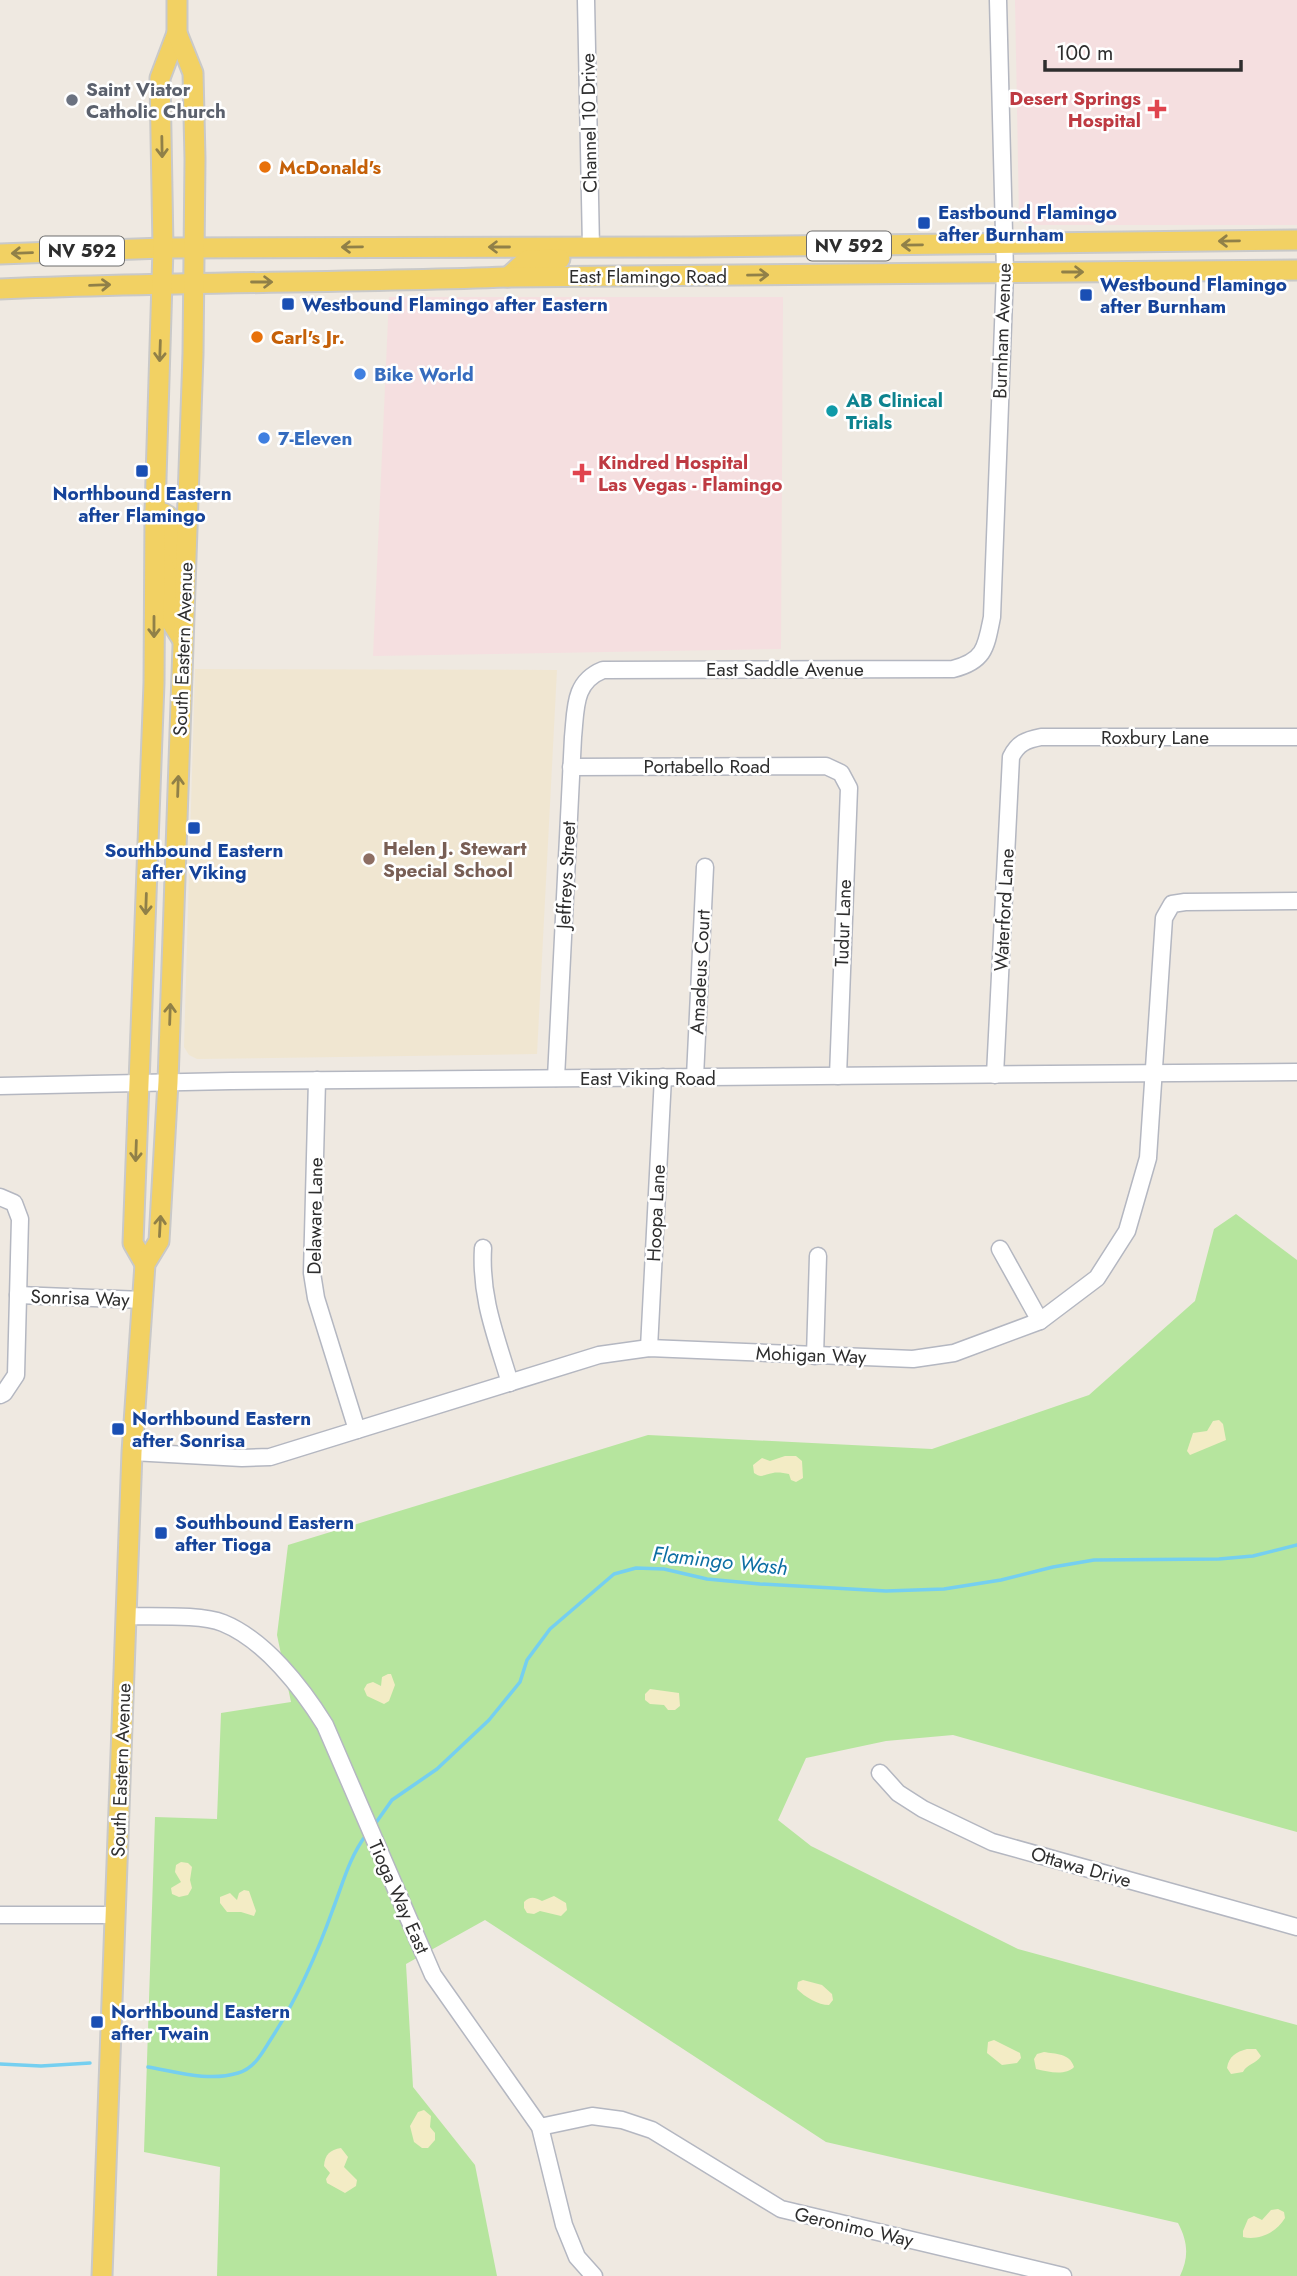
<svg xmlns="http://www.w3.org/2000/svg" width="1297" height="2276" viewBox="0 0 1297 2276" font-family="Jost,sans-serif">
<rect width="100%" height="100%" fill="#efe9e1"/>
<path fill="#f0e6d1" d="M195 669 557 670 537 1054 197 1059 189 1055 184 1047Z"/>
<g fill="#f5dfe0">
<path d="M1015 0H1297V225H1034L1024 223 1019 217Z"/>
<path d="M389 297H783L781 649 373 656Z"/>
</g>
<path fill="#b6e59e" d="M1236 1214 1297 1260V1832L953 1735 886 1741 806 1758 778 1820 811 1846 1018 1949 1297 2025V2276H1180C1189 2257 1188 2242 1178 2223L826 2142 485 1920 406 1964 413 2087 475 2165 497 2276H217L220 2167 144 2152 155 1817 217 1819 221 1713 291 1702 277 1635 288 1545 648 1435 932 1449 1089 1395 1195 1301 1214 1229Z"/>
<g fill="#f3ecc5">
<path d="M1219 1420 1223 1424 1226 1440 1190 1455 1187 1451 1193 1433 1207 1431 1213 1421Z"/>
<path d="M785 1456H796L802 1461 803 1478 796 1482 791 1480 789 1474C784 1473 777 1472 773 1473 764 1474 762 1479 754 1473L753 1465 762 1458 770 1461Z"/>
<path d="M388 1674H391L395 1685 389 1701 384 1704 367 1696 364 1689 367 1684 373 1682 381 1686 382 1677Z"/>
<path d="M650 1689 679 1693 680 1706 675 1710H668L664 1705 650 1704 645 1700V1694Z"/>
<path d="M181 1862 188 1863 192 1867 190 1880 192 1888 188 1895 179 1897 172 1894 171 1888 181 1882 175 1872 176 1865Z"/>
<path d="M244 1890 249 1891 256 1911 254 1916 241 1912H227L220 1903V1897L230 1893 237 1900 239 1893Z"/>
<path d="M554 1896 566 1903 567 1910 561 1916 540 1911 534 1914 527 1913 524 1908V1902C530 1896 535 1897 542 1901Z"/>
<path d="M803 1980 822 1985 832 1994 833 2000 829 2005C818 2005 805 1997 797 1989L798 1982Z"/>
<path d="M994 2040 1020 2053 1021 2058 1017 2063 1002 2065 987 2053 988 2042Z"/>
<path d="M1247 2049H1256L1261 2056C1256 2064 1247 2064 1243 2072L1231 2074 1227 2068C1229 2056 1236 2052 1247 2049Z"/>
<path d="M1044 2052C1055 2054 1070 2053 1074 2067 1066 2076 1048 2072 1036 2069L1034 2059 1037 2054Z"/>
<path d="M424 2110 431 2116 430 2127 435 2133V2140L428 2148H422L414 2142 410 2126 418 2112Z"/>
<path d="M341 2148 348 2157 344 2167 357 2180 356 2186 345 2193 327 2183 326 2179 330 2173 324 2166C325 2154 330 2150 341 2148Z"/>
<path d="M1278 2209 1284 2212 1285 2218C1277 2232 1259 2241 1243 2237V2231L1248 2219 1254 2216 1262 2220 1271 2210Z"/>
</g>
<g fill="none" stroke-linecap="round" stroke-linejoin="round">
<g stroke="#75cff0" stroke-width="3.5">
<path d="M375 1824 392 1800 437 1769 489 1720 520 1682 527 1660 550 1629 614 1574 636 1568 664 1569 707 1579 760 1584 886 1591 944 1589 1001 1580 1053 1567 1094 1560 1219 1559 1253 1556 1297 1545"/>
<path d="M0 2064 41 2066 90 2063"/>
<path d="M148 2067C177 2072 209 2082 238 2073 255 2068 262 2053 271 2039 297 1999 317 1954 333 1909 343 1883 349 1858 366 1835"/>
</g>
<g stroke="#b4b7c1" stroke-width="19">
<g id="minor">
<path d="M586 0 591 247"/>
<path d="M571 767 826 766 841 773 849 788 838 1076"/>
<path d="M995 1075 1011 757C1018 743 1026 740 1041 737H1297"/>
<path d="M695 1077 705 867"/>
<path d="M556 1078 573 737C576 709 573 682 603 670L953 669C985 661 986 647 992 617L1005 272 998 0"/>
<path d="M317 1080 312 1273 316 1298 357 1430"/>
<path d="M0 1086 231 1081 1297 1072"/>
<path d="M0 1197 14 1203 20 1219 16 1375 4 1393 0 1395"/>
<path d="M483 1248C480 1298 496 1336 510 1383"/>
<path d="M1000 1249 1040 1321"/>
<path d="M18 1295 143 1300"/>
<path d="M649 1348 663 1077"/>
<path d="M815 1356 818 1256"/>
<path d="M132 1452 242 1458 270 1457 599 1355 649 1348 913 1359 954 1353 1040 1321 1097 1278 1127 1231 1148 1158 1164 918 1172 904 1185 902 1297 901"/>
<path d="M126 1616C152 1617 201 1614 223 1623 265 1640 302 1688 325 1725L433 1975 540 2127 564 2225 577 2257 594 2276"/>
<path d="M880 1773 898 1793 923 1809 992 1842 1297 1927"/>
<path d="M0 1915H115"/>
<path d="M540 2127 592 2116 622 2120 652 2130 781 2209 1063 2276"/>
</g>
</g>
<g stroke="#c9c9c9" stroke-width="23">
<g id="major">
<path d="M0 254 163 248 694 247 1297 240"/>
<path d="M508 277 527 260 560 259"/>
<path d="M0 289C169 282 339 283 508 277L1297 270"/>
<path d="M155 512 163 513 168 516C173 535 169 554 175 572"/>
<path d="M159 555 168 577 172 623 182 639"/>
<path d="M145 1264 133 1243 154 683 155 512 163 248 160 78 177 33"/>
<path d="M102 2276 132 1452 145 1264 159 1241 168 1082 193 354 195 159 193 73 177 33V0"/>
</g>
</g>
<use href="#minor" stroke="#fff" stroke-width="16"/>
<use href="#major" stroke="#f2d163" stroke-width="19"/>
</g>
<defs><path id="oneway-shaft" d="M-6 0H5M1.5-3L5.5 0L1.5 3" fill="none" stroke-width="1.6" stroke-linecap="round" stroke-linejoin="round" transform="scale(1.75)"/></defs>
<g stroke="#908048">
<use href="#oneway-shaft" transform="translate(162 147) rotate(89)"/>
<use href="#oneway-shaft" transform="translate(1229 241) rotate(179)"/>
<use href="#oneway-shaft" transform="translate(912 245) rotate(179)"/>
<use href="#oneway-shaft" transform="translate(352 247) rotate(179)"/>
<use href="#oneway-shaft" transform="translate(499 247) rotate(-180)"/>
<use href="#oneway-shaft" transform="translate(22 253) rotate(178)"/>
<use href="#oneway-shaft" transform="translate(1073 272)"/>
<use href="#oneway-shaft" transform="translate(758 275) rotate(-1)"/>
<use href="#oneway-shaft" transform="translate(262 282)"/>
<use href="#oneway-shaft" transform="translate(100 285) rotate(-2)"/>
<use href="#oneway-shaft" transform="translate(160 351) rotate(92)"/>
<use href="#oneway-shaft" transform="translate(154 627) rotate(90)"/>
<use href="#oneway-shaft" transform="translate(178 786) rotate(-88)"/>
<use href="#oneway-shaft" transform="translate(146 904) rotate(92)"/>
<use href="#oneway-shaft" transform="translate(170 1014) rotate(-88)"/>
<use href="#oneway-shaft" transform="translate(136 1151) rotate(92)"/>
<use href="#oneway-shaft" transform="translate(160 1226) rotate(-87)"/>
</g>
<circle fill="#6b7280" stroke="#fff" stroke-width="2.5" cx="72" cy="100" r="7"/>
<g fill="#e0444e" stroke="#fff" stroke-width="2.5">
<path d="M1153.5 98.5h7v7h7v7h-7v7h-7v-7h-7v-7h7z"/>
<path d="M578.5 462.5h7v7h7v7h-7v7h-7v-7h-7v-7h7z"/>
</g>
<g fill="#e8710a" stroke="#fff" stroke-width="2.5">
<circle cx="265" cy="167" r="7"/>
<circle cx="257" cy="337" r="7"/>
</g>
<g fill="#1a4fb4" stroke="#fff" stroke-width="2.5">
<rect x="917" y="216" width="14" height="14" rx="3.5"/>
<rect x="1079" y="288" width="14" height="14" rx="3.5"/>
<rect x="281" y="297" width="14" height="14" rx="3.5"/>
<rect x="135" y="464" width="14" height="14" rx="3.5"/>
<rect x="187" y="821" width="14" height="14" rx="3.5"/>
<rect x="111" y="1422" width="14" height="14" rx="3.5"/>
<rect x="154" y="1526" width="14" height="14" rx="3.5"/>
<rect x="90" y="2015" width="14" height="14" rx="3.5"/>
</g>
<g fill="#3f7fe0" stroke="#fff" stroke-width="2.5">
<circle cx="360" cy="374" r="7"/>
<circle cx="264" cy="438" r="7"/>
</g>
<circle fill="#0f9aa8" stroke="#fff" stroke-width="2.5" cx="832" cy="411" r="7"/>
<circle fill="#8d6e63" stroke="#fff" stroke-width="2.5" cx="369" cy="859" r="7"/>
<g text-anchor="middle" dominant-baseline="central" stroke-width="5" stroke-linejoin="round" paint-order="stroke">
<g fill="#fff" stroke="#6d6d6d" stroke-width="2">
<rect x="807" y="231.5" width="84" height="29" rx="5"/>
<rect x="40" y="236.5" width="84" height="29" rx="5"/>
</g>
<g font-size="18" font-weight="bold" fill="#2e2e2e">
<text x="849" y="246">NV 592</text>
<text x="82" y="251">NV 592</text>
</g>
<g font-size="19" font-weight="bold" fill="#5b616d" stroke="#fff" text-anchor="start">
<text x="86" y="89">Saint Viator<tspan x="86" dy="22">Catholic Church</tspan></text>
</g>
<g font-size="19" font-weight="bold" fill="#be3a42" stroke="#fff" text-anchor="end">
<text x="1141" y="98">Desert Springs<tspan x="1141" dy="22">Hospital</tspan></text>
<text x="598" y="462" text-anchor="start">Kindred Hospital<tspan x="598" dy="22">Las Vegas - Flamingo</tspan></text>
</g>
<g font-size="19" fill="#2e2e2e" stroke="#fff">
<text transform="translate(589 123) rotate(-91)">Channel 10 Drive</text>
<text x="648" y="276">East Flamingo Road</text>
<text transform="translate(1002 331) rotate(-88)">Burnham Avenue</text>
<text transform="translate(183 649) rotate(-88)">South Eastern Avenue</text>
<text x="785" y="669">East Saddle Avenue</text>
<text x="1155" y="737">Roxbury Lane</text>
<text x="707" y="766">Portabello Road</text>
<text transform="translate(566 875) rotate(-87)">Jeffreys Street</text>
<text transform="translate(1004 910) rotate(-87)">Waterford Lane</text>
<text transform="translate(843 923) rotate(-88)">Tudur Lane</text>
<text transform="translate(700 972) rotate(-87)">Amadeus Court</text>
<text x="648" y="1078">East Viking Road</text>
<text transform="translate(656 1213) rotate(-87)">Hoopa Lane</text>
<text transform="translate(315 1216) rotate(-89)">Delaware Lane</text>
<text transform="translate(80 1298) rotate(2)">Sonrisa Way</text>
<text transform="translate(811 1355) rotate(2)">Mohigan Way</text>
<text transform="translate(121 1770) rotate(-88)">South Eastern Avenue</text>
<text transform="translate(1081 1867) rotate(16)">Ottawa Drive</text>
<text transform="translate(399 1897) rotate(66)">Tioga Way East</text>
<text transform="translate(854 2227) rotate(13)">Geronimo Way</text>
</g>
<g font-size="19" font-weight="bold" fill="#c56008" stroke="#fff" text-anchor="start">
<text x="279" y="167">McDonald's</text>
<text x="271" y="337">Carl's Jr.</text>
</g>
<g font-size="19" font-weight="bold" fill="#164399" stroke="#fff" text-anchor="start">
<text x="938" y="212">Eastbound Flamingo<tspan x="938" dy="22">after Burnham</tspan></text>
<text x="1100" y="284">Westbound Flamingo<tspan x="1100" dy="22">after Burnham</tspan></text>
<text x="302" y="304">Westbound Flamingo after Eastern</text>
<text x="142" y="493" text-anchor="middle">Northbound Eastern<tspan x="142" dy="22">after Flamingo</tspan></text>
<text x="194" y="850" text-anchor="middle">Southbound Eastern<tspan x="194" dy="22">after Viking</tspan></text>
<text x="132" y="1418">Northbound Eastern<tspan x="132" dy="22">after Sonrisa</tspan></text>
<text x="175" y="1522">Southbound Eastern<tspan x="175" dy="22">after Tioga</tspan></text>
<text x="111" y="2011">Northbound Eastern<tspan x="111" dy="22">after Twain</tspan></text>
</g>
<g font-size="19" font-weight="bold" fill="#366cbe" stroke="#fff" text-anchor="start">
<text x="374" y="374">Bike World</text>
<text x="278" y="438">7-Eleven</text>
</g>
<g font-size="19" font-weight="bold" fill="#0d838f" stroke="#fff" text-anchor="start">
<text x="846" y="400">AB Clinical<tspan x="846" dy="22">Trials</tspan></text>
</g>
<g font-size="19" font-weight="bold" fill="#785e54" stroke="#fff" text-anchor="start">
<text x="383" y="848">Helen J. Stewart<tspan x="383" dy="22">Special School</tspan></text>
</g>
<g font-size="21" font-style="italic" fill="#0d6fa3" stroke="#fff">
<text transform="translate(720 1561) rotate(6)">Flamingo Wash</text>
</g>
</g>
<path d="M1045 60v10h196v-10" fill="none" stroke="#2e2e2e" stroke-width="3.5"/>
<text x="1056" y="60" font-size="21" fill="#2e2e2e" stroke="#ffffff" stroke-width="5" paint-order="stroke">100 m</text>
</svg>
